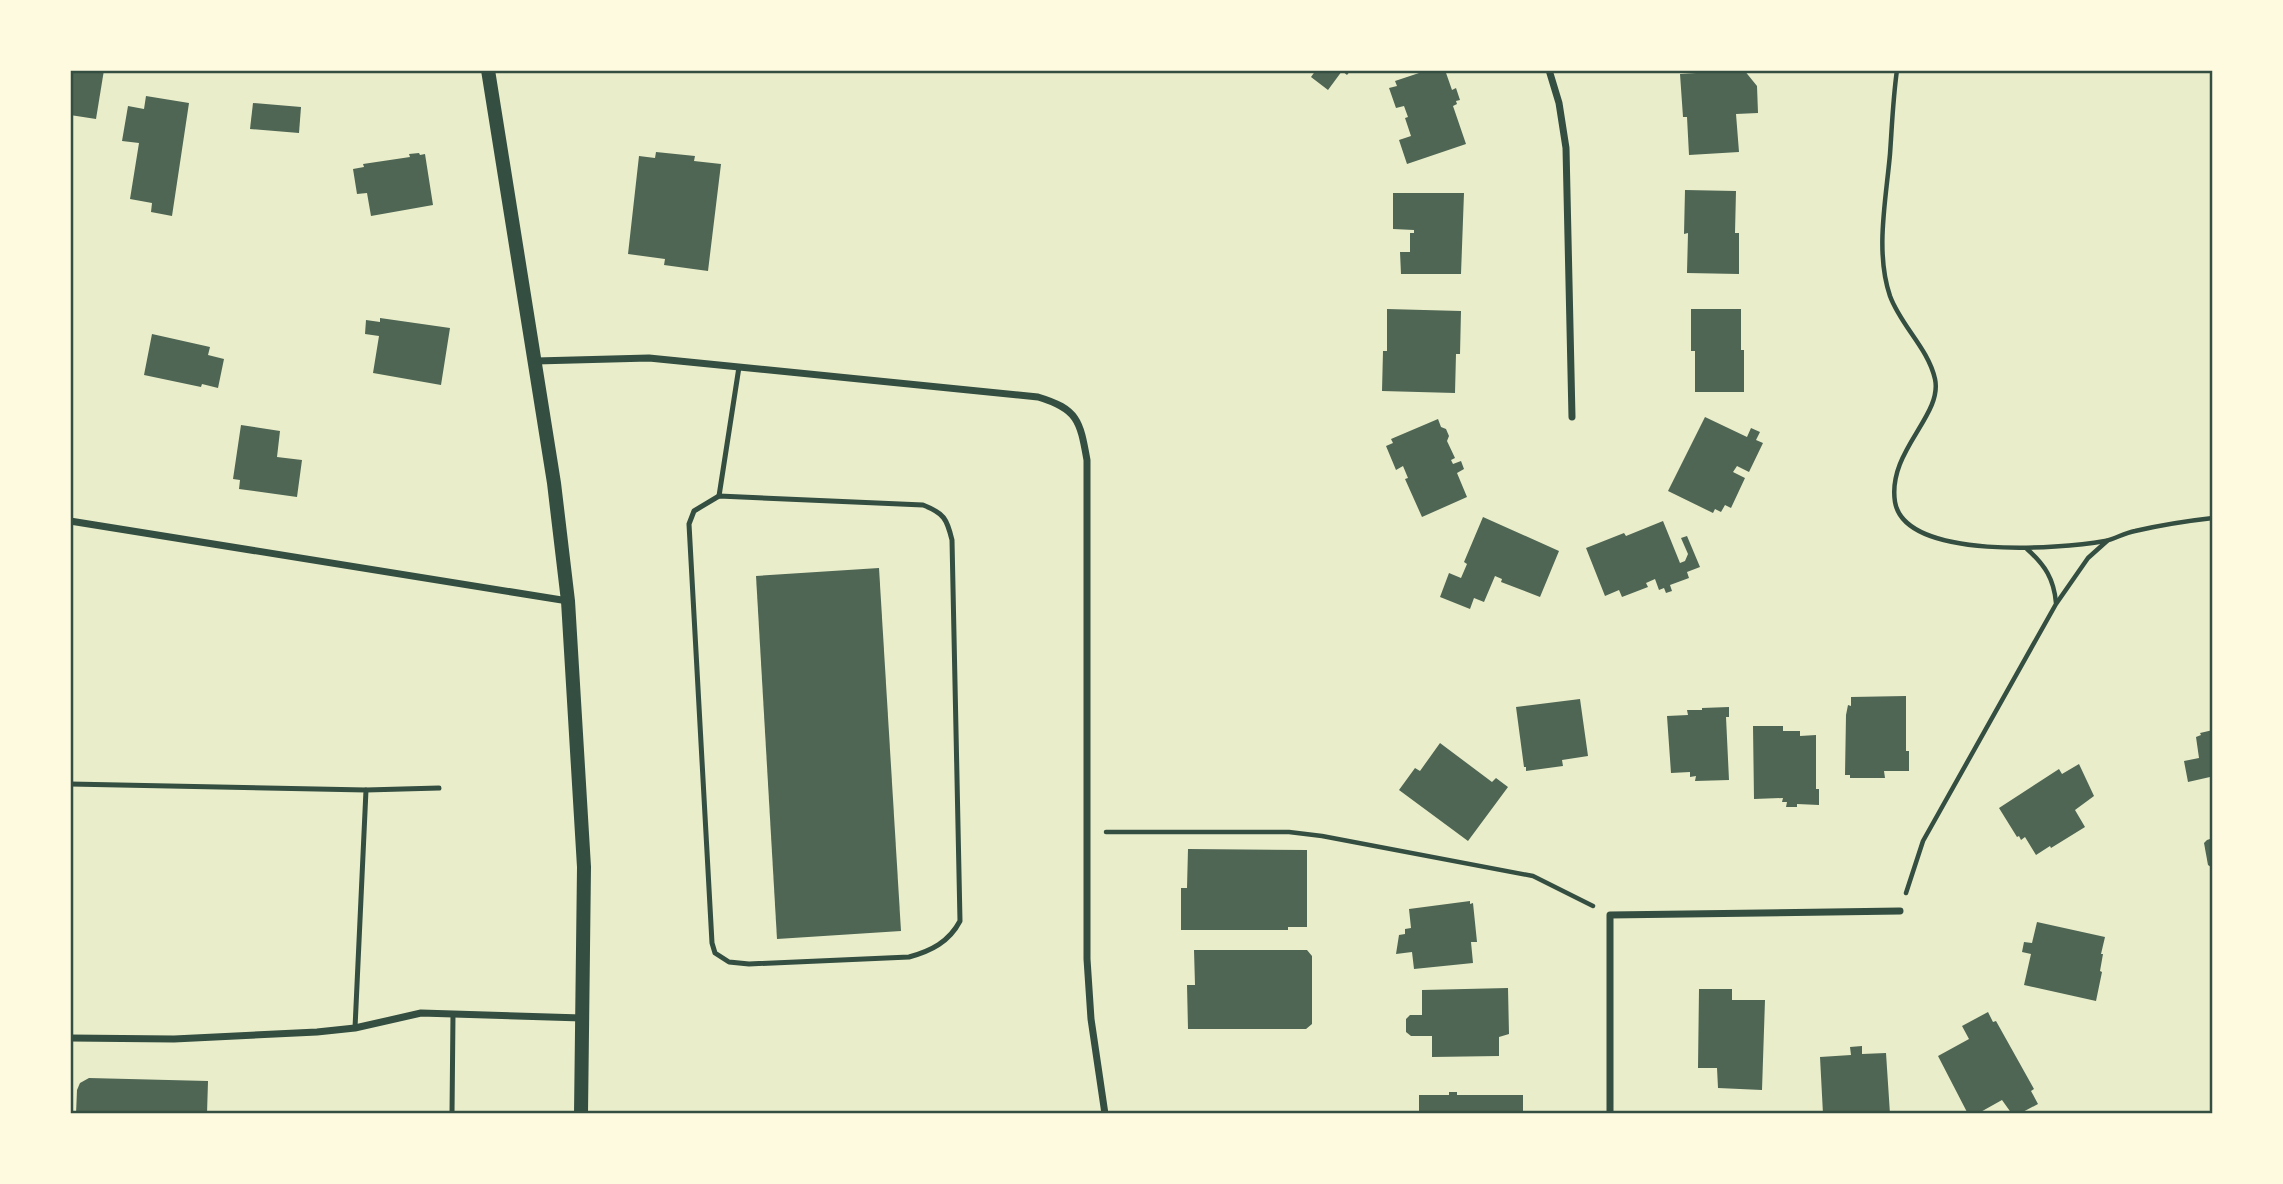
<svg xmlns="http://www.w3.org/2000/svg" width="2283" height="1184" viewBox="0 0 2283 1184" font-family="Montserrat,sans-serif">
<rect width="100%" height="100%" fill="#e9edc9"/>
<g fill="#4f6655">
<path d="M70 70H104L96 119 70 115Z"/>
<path d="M1316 70H1351L1347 75 1342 71 1328 90 1311 77Z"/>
<path d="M1428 70H1445L1452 90 1456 88 1460 100 1456 101 1457 104 1453 106 1466 144 1407 164 1399 140 1411 136 1405 118 1408 117 1404 106 1396 108 1389 88 1397 86 1395 81Z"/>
<path d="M1744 70 1757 86 1758 113 1736 114 1739 152 1689 155 1687 117H1683L1680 74Z"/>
<path d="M146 96 189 103 172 216 151 212 152 203 130 199 139 143 122 141 128 106 144 109Z"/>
<path d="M253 103 301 107 299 133 250 129Z"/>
<path d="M656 152 695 156 694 161 721 164 708 271 664 265 665 259 628 254 639 156 655 158Z"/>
<path d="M419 153 420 155 425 154 433 205 371 216 367 193 357 194 353 169 364 167 363 164 410 157 409 154Z"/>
<path d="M1685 190 1736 191 1735 233H1739V274L1687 273 1688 233 1684 234Z"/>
<path d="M1393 193H1464L1461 274H1401L1400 252H1410V233H1414V230L1393 229Z"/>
<path d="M1387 309 1461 311 1460 354H1456L1455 393 1382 391 1383 351H1387Z"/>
<path d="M1691 309H1741V350H1744V392H1695V351H1691Z"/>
<path d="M380 318 450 328 441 385 373 373 379 336 365 334 366 320 380 322Z"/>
<path d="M152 334 210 347 208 355 224 359 218 388 202 384 201 387 144 375Z"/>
<path d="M1705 417 1747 437 1751 428 1760 432 1756 440 1763 443 1749 472 1737 466 1733 472 1745 478 1731 508 1725 505 1721 512 1715 509 1713 513 1668 491Z"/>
<path d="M1438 419 1441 427 1446 429 1449 436 1447 441 1455 458 1451 460 1453 464 1461 461 1464 469 1457 473 1467 497 1422 517 1405 479 1408 478 1403 466 1396 470 1386 446 1393 443 1391 439Z"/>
<path d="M241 425 280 431 277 457 302 460 297 497 239 489 240 480 233 479Z"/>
<path d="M1483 517 1559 551 1540 597 1501 582 1502 579 1495 576 1484 602 1474 598 1470 609 1440 597 1449 573 1461 578 1467 564 1464 562Z"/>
<path d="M1663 521 1680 563 1685 561 1688 554 1681 538 1687 536 1700 567 1687 572 1689 578 1670 585 1672 591 1666 593 1664 588 1659 590 1655 579 1646 583 1648 587 1622 597 1619 590 1605 596 1586 548 1624 533 1626 536Z"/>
<path d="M879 568 901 931 777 939 756 576Z"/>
<path d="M1906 696V751H1909V771H1884L1885 778H1850V775H1845L1846 715 1848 705 1851 706V697Z"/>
<path d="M1580 699 1588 756 1562 760 1563 766 1526 771V767H1524L1516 707Z"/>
<path d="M1729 707V717H1726L1729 780 1695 781 1696 776 1690 777V772L1671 773 1667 716 1688 715 1687 710H1702V708Z"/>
<path d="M1753 726H1783V731H1800V736L1816 735V789H1819V805L1797 804V807H1786L1787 802H1782L1783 798 1754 799Z"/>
<path d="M2213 730V787L2210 777 2188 782 2184 761 2199 758 2196 737 2201 735 2200 733Z"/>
<path d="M1440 743 1492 782 1496 778 1508 787 1468 841 1399 790 1415 768 1420 771Z"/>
<path d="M2079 764 2094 796 2075 810 2085 827 2051 848 2050 846 2036 855 2025 837 2021 840 2019 836 2017 837 1999 808 2059 769 2062 774Z"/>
<path d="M2213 838V867H2211L2208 865 2204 843 2207 840Z"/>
<path d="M1188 849 1307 850V927H1288V930H1181V888H1187Z"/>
<path d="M1470 901V904L1473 903 1477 942H1471L1473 963 1414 969 1412 952 1396 954 1399 935 1405 934V929L1411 928 1409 909Z"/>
<path d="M2037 922 2105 937 2101 954H2103L2100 971 2102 972 2096 1001 2024 985 2031 954 2022 952 2024 942 2032 943Z"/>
<path d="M1194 950H1307L1312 956V1024L1306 1029H1188L1187 985H1195Z"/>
<path d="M1508 988 1509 1034 1499 1037V1056L1432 1057V1036H1411L1406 1032V1019L1410 1015H1422V990Z"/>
<path d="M1699 989H1732V1000H1765L1762 1090 1718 1088 1717 1068H1698Z"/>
<path d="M1988 1012 1993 1022 1996 1021 2034 1089 2031 1091 2038 1104 2019 1114H2012L2002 1100 1977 1114H1968L1938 1056 1969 1039 1962 1026Z"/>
<path d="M1862 1046V1054L1886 1053 1890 1114H1823L1820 1057 1851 1055 1850 1047Z"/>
<path d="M89 1078 208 1081 207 1114H76L77 1090 80 1083Z"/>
<path d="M1449 1092H1457V1095H1523V1114H1419V1095H1449Z"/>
</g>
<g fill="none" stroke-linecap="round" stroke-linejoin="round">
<g stroke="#344e41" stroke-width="4.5">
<path d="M1897 70C1893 98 1892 126 1890 154 1886 200 1875 252 1890 296 1901 326 1928 348 1935 379 1943 416 1887 451 1895 502 1905 561 2061 549 2105 541 2115 539 2124 533 2135 531 2161 525 2186 521 2213 518"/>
<path d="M2027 549C2045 565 2054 579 2056 603"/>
<path d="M1106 832H1289L1322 836 1533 876 1593 906"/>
<path d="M1906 893 1923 841 2056 604 2088 558 2107 541"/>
</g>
<g stroke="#344e41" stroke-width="5">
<path d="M719 496 923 505C944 513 947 519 952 540L960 921C949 942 931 951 909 957L749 964 729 962 715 953 712 943 689 524 694 511Z"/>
<path d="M719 496 739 367"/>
<path d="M70 784 366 790 355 1028"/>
<path d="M366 790 439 788"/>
<path d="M452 1114 453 1014"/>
</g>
<g stroke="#344e41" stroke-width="7">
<path d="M1549 70 1559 103 1566 148 1572 417"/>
<path d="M536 361 649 358 1038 397C1078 409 1080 421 1087 460V959L1091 1019 1105 1114"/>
<path d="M70 521 568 601"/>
<path d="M70 1038 174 1039 317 1032 355 1028 421 1013 582 1018"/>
<path d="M1610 1114V915L1900 911"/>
</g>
<path stroke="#344e41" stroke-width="14" d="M488 70 554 483 568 601 584 867 581 1114"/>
</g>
<rect width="2283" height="1184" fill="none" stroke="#fefae0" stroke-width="144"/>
<rect x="72" y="72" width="2139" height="1040" fill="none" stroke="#344e41" stroke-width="2.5"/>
</svg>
